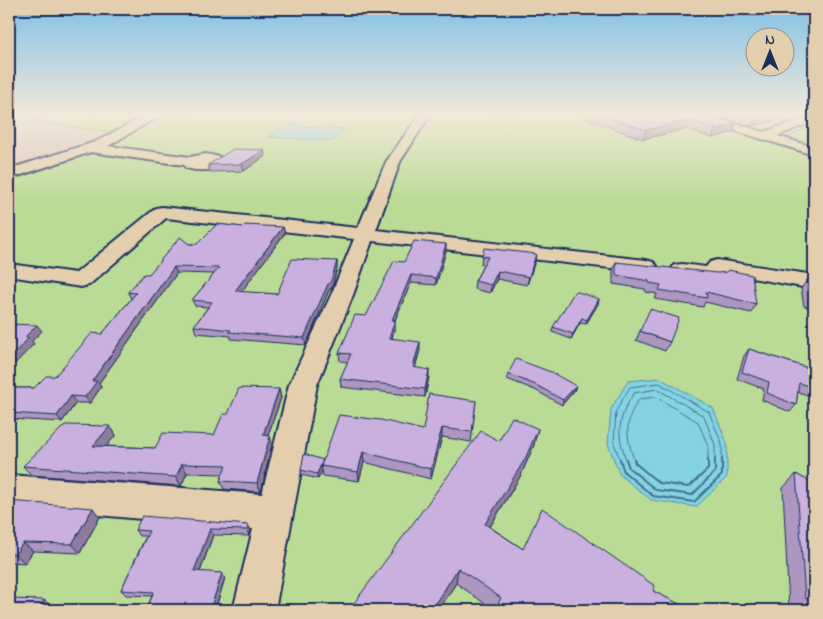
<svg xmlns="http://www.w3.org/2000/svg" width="823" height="619" viewBox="0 0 823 619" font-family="'Indie Flower',sans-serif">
<rect width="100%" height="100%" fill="#e3cfad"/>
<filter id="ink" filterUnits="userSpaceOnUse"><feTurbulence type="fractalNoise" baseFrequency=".02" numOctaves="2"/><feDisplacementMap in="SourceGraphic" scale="10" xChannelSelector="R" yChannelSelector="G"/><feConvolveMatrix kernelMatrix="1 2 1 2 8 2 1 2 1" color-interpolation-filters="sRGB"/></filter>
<g filter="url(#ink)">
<path fill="#dbc6bc" d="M36 122 121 133 100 145 9 174 37 165 9 172V133Z"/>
<g fill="#badb95" stroke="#6a857a">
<path d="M46 115H147L112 132 36 122 48 115Z"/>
<path d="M155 115H695L814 151V610H9V174L100 145Z"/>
<path d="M814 124V147L784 139Z"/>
</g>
<g fill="#84d3e2" stroke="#5a91ad">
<path d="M9 115H49L9 130Z"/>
<path d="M288 125 345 129 333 141 269 137Z"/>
<path d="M660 378 713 408 727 443V477L696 507 651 500 620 475 608 444 611 409 628 381Z"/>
</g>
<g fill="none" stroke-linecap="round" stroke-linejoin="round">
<g stroke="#457193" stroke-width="1">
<path d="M620 460 614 443 616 411 630 387 659 383 709 412 722 444V460"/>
<path d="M626 460C616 431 618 419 634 393L657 389 704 416 715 445V460"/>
<path d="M634 460C626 435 624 422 639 399L656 397 698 422 708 446V460"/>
</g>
<g stroke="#457193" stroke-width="2">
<path d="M620 459 624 472 653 496 694 502 722 475V459"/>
<path d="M626 459 629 468 656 490 692 495 715 472V459"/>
<path d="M634 459 635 463 659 483 689 487 708 469V459"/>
</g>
<g stroke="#1b2f5e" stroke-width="4">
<g id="minor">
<path d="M147 115H161L108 146 190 157 206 154 220 157 222 162C213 173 198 171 186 168L184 165 91 152 9 179V169L95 142Z"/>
<path d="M419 115H430L400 162 376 230 646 260 653 262 657 266 653 270 646 272 372 241 353 295 317 385 275 610H233L253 529 9 507V475L262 494 289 385 331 295 354 239 166 218 89 285 81 287 9 276V264L76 273 156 208 162 207 358 228 386 162Z"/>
<path d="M689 115H706L764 132 814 115V121L777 136 814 147V155L691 117Z"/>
<path d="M717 260 814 275V289L724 273 721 279 713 280 674 275 671 270 674 265 682 264 706 267 710 262Z"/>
</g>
</g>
<use href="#minor" fill="#e3cfad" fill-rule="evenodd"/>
</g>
<g fill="#ad97c0" stroke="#1b2f5e">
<path d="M586 115H706L736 124 733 132 712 138 686 129 643 139 585 118Z"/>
<path d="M711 115H794L752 126Z"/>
<path d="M265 156 244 171 210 172 208 165Z"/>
<path d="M285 233 241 292 277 294 337 261V268L332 288 329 290 306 345 231 339V336L196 333 194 326 208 307 195 306 192 300 214 274 177 273 99 383 101 387 90 403H76L62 422 9 419V385L15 388H34L55 376 102 334 131 299 128 292 149 274 189 244H197Z"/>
<path d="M446 251 436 285 411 283 395 320V328L392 338 420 350 415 368 429 377 425 397 341 387 340 379 348 362 340 361 339 353 366 316 404 262Z"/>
<path d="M482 256 535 261 527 285 497 279 490 293 474 289 475 281 484 264H481Z"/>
<path d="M616 262 756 304 751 313 705 302 703 307 655 299 657 294 646 292 645 289 613 284V270Z"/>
<path d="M807 280 814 281V309L804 306 801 289Z"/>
<path d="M599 299 598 304 586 324 580 323 571 339 552 332 553 327Z"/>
<path d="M640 331 670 342 665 351 636 340Z"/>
<path d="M749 349 814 370V397L798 392 796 405 790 412 762 400 764 389 737 379 744 356Z"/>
<path d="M508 374 576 386 574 391 562 405 535 390 507 379Z"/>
<path d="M279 389 281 398 268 435 272 444 261 492 224 489 220 481 223 474 187 473 181 486 31 475 23 466 110 426 116 435 106 446 155 448 214 435 228 414Z"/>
<path d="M476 401 471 442 442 437 431 479 364 462 359 481 323 476 322 471 318 479 302 475 301 470 323 460 423 430Z"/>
<path d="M499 441 534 445 521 475 490 527 523 549 653 591 691 610H494L456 583 439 610Z"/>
<path d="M796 474 814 484V610H789L783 488Z"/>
<path d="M9 501 100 517 80 553 33 551 25 563 9 562Z"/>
<path d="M248 525 251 531 249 536 213 535 200 572 222 573 225 578 217 604 221 609V610H146L152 596 126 595 121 590 146 536H139L135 530Z"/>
</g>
<g fill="#8d7b9c" stroke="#1b2f5e">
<path d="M769 115H794L752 126 755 118Z"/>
<path d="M689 120 686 129 643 139 646 130Z"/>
<path d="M736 124 733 132 712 138 715 129Z"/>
<path d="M264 150 265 156 244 171 242 164Z"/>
<path d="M283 227 285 233 237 298 235 291Z"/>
<path d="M446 244V251L436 285V278Z"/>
<path d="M536 254 535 261 527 285 529 277Z"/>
<path d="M337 261V268L332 288 329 290 306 345 304 338Z"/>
<path d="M174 267 177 273 99 383 101 387 90 403 85 397 92 381Z"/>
<path d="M498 271 497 279 490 293 491 285Z"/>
<path d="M411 275V283L395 320V328L389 346V338L392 320Z"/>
<path d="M599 299 598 304 586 324 587 320Z"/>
<path d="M582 318 580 323 571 339 573 334Z"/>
<path d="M37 325 42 331 32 341 34 344 9 370V358L25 337Z"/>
<path d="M420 342V350L413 375V367Z"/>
<path d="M429 370V377L425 397V389Z"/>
<path d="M576 386 574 391 562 405 563 400Z"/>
<path d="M279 389 281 398 265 444 263 435Z"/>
<path d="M71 396 76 403 62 422 57 416Z"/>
<path d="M110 426 116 435 99 455 93 446Z"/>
<path d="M442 428V437L431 479V469Z"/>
<path d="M538 429 534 445 521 475 482 540 485 524Z"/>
<path d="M270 436 272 444 261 492 257 483Z"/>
<path d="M363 452 364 462 359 481 358 472Z"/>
<path d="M182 464 187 473 181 486 176 477Z"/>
<path d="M321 466 322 471 318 479 317 474Z"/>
<path d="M93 508 100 517 80 553 72 544Z"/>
<path d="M248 525 251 531 249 536 247 530Z"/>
<path d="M210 529 213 535 198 577 194 571Z"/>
<path d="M23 543 33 551 25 563 15 554Z"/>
<path d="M458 568 456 583 439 610H432Z"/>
<path d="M222 573 225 578 215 609 212 604Z"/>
<path d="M44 600 49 604 46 610H39Z"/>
<path d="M218 604 221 609V610H216Z"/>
</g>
<g fill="#c9b0df" stroke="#1b2f5e">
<path d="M600 115H706L736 124 715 129 689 120 646 130Z"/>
<path d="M742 115H769L755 118Z"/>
<path d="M233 149 264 150 242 164 208 165Z"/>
<path d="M217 224 243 227 245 225 283 227 235 291 277 294 292 259 337 261 331 281 328 284 304 338 229 332 231 330 194 326 212 302 192 300 219 268 174 267 92 381H97L85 397 71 396 57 416 9 413V385L10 383 15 388H34L46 376H55L92 333 102 334 136 293 128 292 144 274H149L180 237 189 244H197Z"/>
<path d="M414 241 446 244 436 278 411 275 392 320H395L389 338 420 342 413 367 429 370 425 389 340 379 351 354 339 353 355 315 366 316 394 261 404 262Z"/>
<path d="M484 248 536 254 529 277 498 271 491 285 475 281 488 257 482 256Z"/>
<path d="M616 262 717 273 726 272 728 270 752 275 756 304 706 292 707 298 659 290 661 285 649 283V281L616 275Z"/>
<path d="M807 280 814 281V298L810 297Z"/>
<path d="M575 291 599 299 587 320 582 318 573 334 553 327Z"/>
<path d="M650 309 679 318 670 342 640 331Z"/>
<path d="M9 324 37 325 25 337 29 338 9 358Z"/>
<path d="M749 349 814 370V388L799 383 796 405 767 393 769 382 742 372Z"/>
<path d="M516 359 551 372 576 386 563 400 536 385 508 374Z"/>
<path d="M239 388 279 389 263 435 270 436 257 483 220 481 226 465 182 464 176 477 23 466 65 425 110 426 93 446 155 448 163 433 214 435 223 414H228Z"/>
<path d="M429 394 476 401 472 432 442 428 431 469 363 452 358 472 321 466 339 415 381 420 423 430Z"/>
<path d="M512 417 538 429 525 459 485 524 523 549 542 508 655 586 653 591 691 610H495L501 598 458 568 432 610H349L481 431 499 441Z"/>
<path d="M304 454 323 460 317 474 301 470Z"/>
<path d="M796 474 814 484V602L805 598Z"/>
<path d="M9 501 93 508 72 544 23 543 15 554H9Z"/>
<path d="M142 516 248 525 247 530 210 529 194 571 222 573 212 604H218L216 610H146L154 592 121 590 149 531 135 530Z"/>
<path d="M11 599 44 600 39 610H9V603Z"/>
</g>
</g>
<linearGradient id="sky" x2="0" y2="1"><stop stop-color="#80c0e6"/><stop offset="0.57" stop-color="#f2e9da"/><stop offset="1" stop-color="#f2e9da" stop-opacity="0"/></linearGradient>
<rect width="823" height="201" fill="url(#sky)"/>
<rect width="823" height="619" fill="none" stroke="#e3cfad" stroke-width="30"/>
<rect x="15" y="15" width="793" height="589" fill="none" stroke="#1b2f5e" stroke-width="2" filter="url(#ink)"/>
<g transform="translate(770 52)"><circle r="24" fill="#e3cfad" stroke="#938f8d"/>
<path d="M0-4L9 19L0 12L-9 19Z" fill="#1b2f5e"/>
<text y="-8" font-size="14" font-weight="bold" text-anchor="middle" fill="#1b2f5e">N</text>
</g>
</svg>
